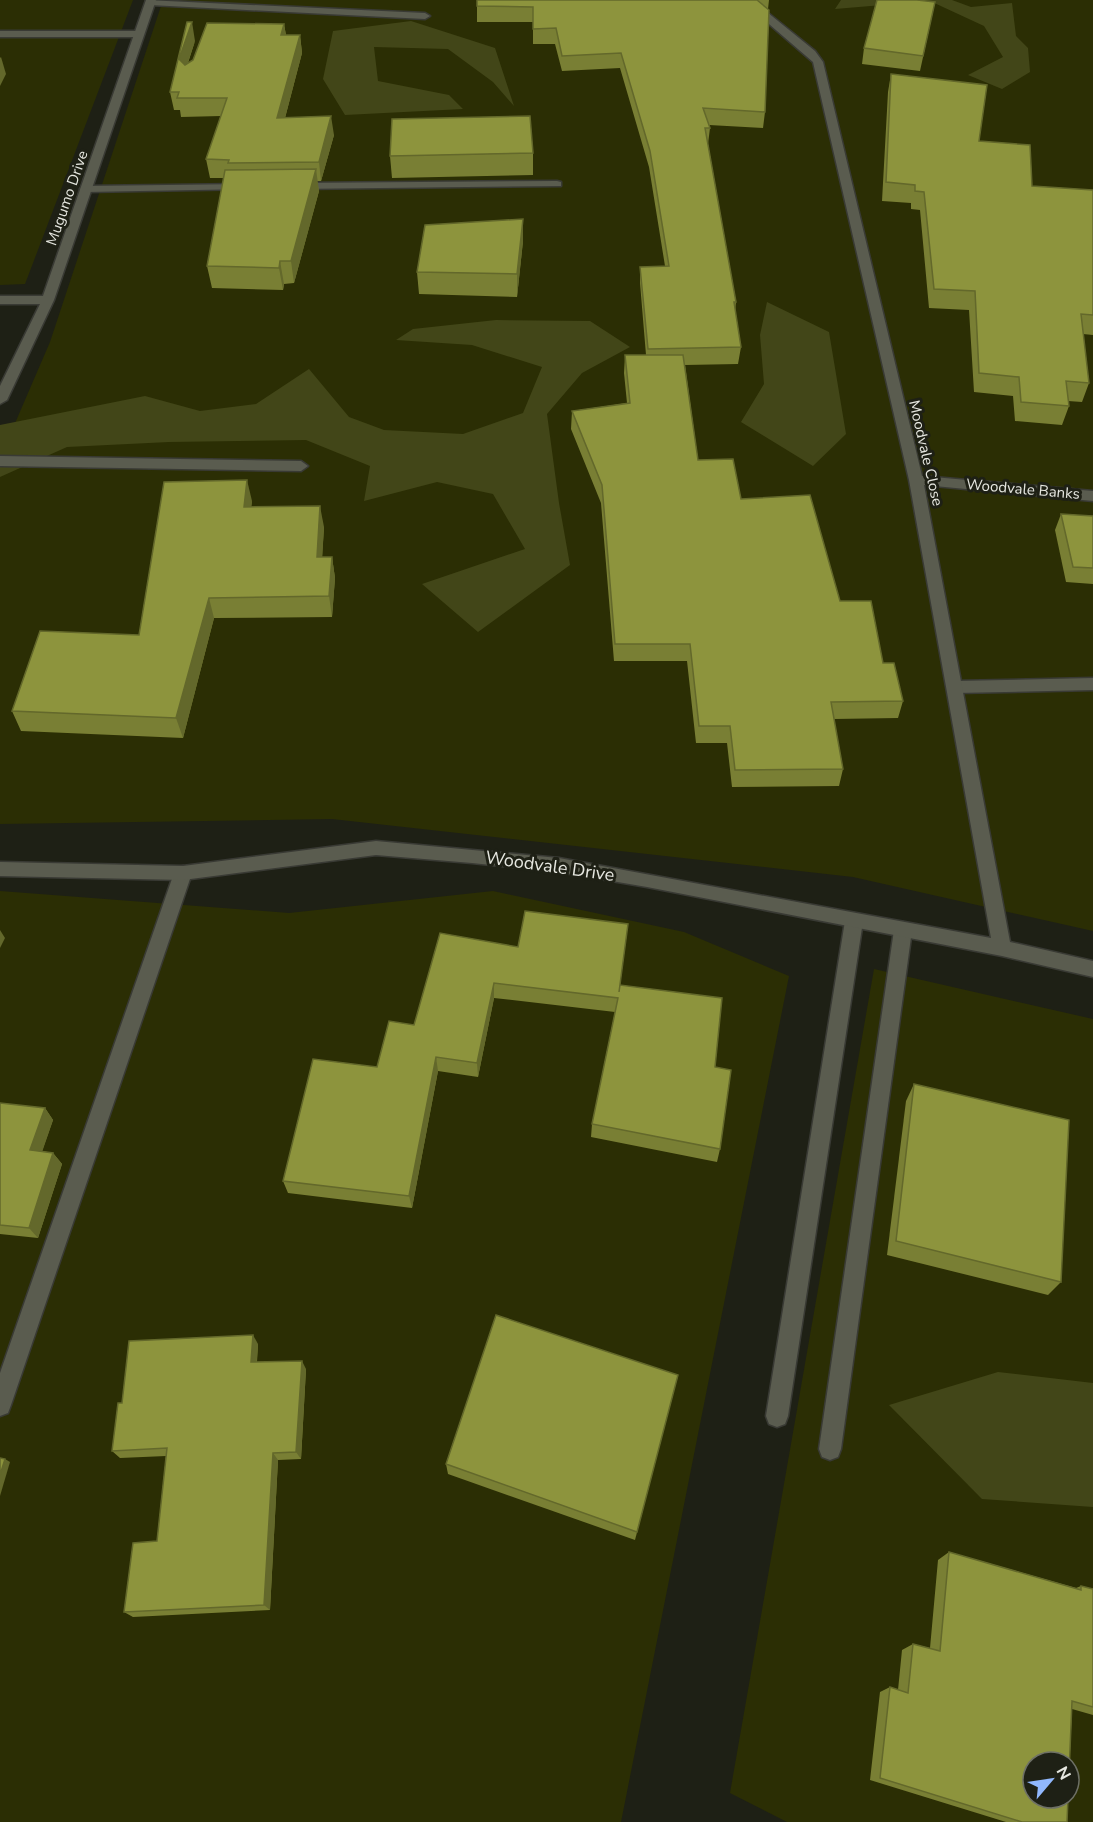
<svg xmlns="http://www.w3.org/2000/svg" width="1093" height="1822" viewBox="0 0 1093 1822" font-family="'Nunito Sans',sans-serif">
<rect width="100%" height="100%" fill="#1e2015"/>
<g fill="#2b2e04" fill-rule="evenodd">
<path d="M0 0H133L25 284 0 285Z"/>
<path d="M163 0H1093V931L853 877 332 819 0 824V458L50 342Z"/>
<path d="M0 891 289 913 493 891 684 932 789 976 621 1822H0Z"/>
<path d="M874 969 1093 1019V1822H787L730 1793ZM1033 1762H1069V1798H1033Z"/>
</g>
<g fill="#424618">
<path d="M841 0H952L971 7 1012 3 1016 36 1028 48 1030 72 1002 89 968 75 1003 57 984 26 930 1 835 9Z"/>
<path d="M411 21 495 48 514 106 493 82 448 49 374 47 378 81 449 95 463 109 345 115 323 79 333 31Z"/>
<path d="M767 302 829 332 846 434 813 466 741 422 764 384 760 335Z"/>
<path d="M496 320 590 321 630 347 582 373 547 414 559 503 570 565 478 632 422 584 525 549 493 494 437 482 364 501 370 466 306 440 169 442 67 447 0 477V425L145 396 200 411 256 404 309 369 349 417 384 430 463 434 523 413 542 367 472 345 396 340 413 329Z"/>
<path d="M998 1372 1093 1383V1507L982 1499 889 1405Z"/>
</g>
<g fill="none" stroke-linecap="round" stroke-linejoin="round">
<g stroke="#393a34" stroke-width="3">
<g id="service">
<path d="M146 0 425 13 430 16 425 19 150 5 146 4Z"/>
<path d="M0 31H139L144 34 139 37H0Z"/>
<path d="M557 181 561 182V186L295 189 289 186 295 183Z"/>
<path d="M246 184 252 187 250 189 86 192 80 189 86 186Z"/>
<path d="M0 456 301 461 308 466 301 471 0 466Z"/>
<path d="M1093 678V690L956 693 950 691 948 687 950 683 956 681Z"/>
<path d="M183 866 189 868 192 873 11 1405 8 1413 0 1416V1373L174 873 177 868Z"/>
<path d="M854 913 860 916 863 921 788 1416 785 1424 777 1427 769 1424 766 1416 845 921 848 916Z"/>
<path d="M903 922 909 925 912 930 841 1449 838 1457 830 1460 822 1457 819 1449 894 930 897 925Z"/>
</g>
</g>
<g stroke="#393a34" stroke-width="3">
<g id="minor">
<path d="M146 0H156L54 300 7 400 0 404V386L40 304H0V296H43Z"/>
<path d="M741 0H752L815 51 823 62 922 476 1093 491V501L924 485 1010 942 1093 961V977L1002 956 647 887 559 872 472 863 376 855 183 880 0 876V862L183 866 376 841 559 858 991 938 909 480 813 62Z"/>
</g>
</g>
<use href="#service" fill="#5a5c4f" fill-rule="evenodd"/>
<use href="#minor" fill="#5a5c4f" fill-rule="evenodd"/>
</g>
<g fill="#797f34">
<path d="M477 0H769L768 9 765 112 763 128 709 125 710 128 708 144 736 302 735 311 741 347 738 364 685 365 698 460 741 499 840 601 883 663 903 701 898 718 834 719 843 769 839 786 732 787 727 743H696L687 661H614L601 503 571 429 572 411 627 403 624 373 625 355H646L640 283V267L665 266 649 167 620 68 562 71 555 44H533V22H477Z"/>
<path d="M935 2 920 71 862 64 864 48Z"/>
<path d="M284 24 286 35H300L302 53 285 118 334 135 321 181H317L319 191 294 283 284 284 283 290 212 288 207 266 224 178H210L206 159 221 116 181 117 180 110H174L170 92 195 41 188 63Z"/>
<path d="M891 74 979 141 1032 186 1093 190V335L1083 334 1089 383 1082 402 1068 401 1069 406 1062 425 1015 421 1013 396 974 392 969 310 929 308 920 210 911 209V203L882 201 888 92Z"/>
<path d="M533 153V175L392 178 390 156Z"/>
<path d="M523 219V241L517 297 419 294 417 272Z"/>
<path d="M252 501 251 507 324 527 322 557H332L335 578 332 617 214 618 183 738 21 731 12 711 139 635Z"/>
<path d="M1061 514 1093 516V584L1066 582 1055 530Z"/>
<path d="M628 924 620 985 715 1067 720 1149 717 1162 591 1137 592 1124 615 1012 494 998 478 1077 438 1071 412 1208 288 1193 283 1181 377 1067 414 1025 518 947Z"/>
<path d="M914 1084 1061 1282 1048 1295 887 1255 906 1101Z"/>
<path d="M0 1103 45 1108 53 1120 42 1151 53 1153 62 1164 38 1238 0 1234Z"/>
<path d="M258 1344 257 1362 306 1369 301 1459 278 1460 270 1610 133 1617 124 1612 157 1541 166 1456 120 1458 112 1451 122 1403Z"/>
<path d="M678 1375 635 1540 448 1474 446 1464Z"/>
<path d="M949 1552 1076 1588 1081 1586 1093 1589V1715L1072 1709 1067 1822H1006L870 1780 880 1692 890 1687 898 1690 902 1650 913 1644 930 1648 938 1560Z"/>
</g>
<g fill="#63682b">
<path d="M192 22 195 41 183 77 179 59Z"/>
<path d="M284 24 287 42 281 35Z"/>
<path d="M300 35 302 53 280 137 277 118Z"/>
<path d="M1 57 6 74 0 86V58Z"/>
<path d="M331 116 334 135 321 181 319 162Z"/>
<path d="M316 169 319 191 294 283 291 261Z"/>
<path d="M523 219V241L517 297V274Z"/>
<path d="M280 261 284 284 283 290 279 268Z"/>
<path d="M247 480 252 501 249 528 244 507Z"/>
<path d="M320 506 324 527 321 578 317 557Z"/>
<path d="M332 557 335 578 332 617 329 596Z"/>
<path d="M209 598 214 618 183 738 176 718Z"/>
<path d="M0 930 5 938 0 948Z"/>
<path d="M494 983V998L478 1077 477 1063Z"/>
<path d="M436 1057 438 1071 412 1208 409 1196Z"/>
<path d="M45 1108 53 1120 39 1161 30 1150Z"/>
<path d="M53 1153 62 1164 38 1238 29 1228Z"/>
<path d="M253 1335 258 1344 256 1371 251 1362Z"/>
<path d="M302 1361 306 1369 301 1459 296 1452Z"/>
<path d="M273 1453 278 1460 270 1610 264 1605Z"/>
<path d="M5 1459 10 1462 0 1496V1475Z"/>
</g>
<g fill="#8d943d" stroke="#63682b" stroke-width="1.5">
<path d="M477 0H757L769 10 765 112 703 108 710 128H705L736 302H734L741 347 648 349 640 267 669 266 650 151 621 53 562 56 556 28 533 29V7L477 6Z"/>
<path d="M877 0H917L935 2 923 56 864 48Z"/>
<path d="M187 22H192L179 59 185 65 193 60 207 23 284 24 281 35H300L277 118 331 116 319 162 228 163 229 160 206 159 227 98H177L179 92H170Z"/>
<path d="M891 74 987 85 979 141 1030 145 1032 186 1093 190V315L1081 314 1089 383 1066 381 1069 406 1021 402 1019 377 979 373 975 291 934 289 924 192 915 191V185L886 182Z"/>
<path d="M530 116 533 153 390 156 392 119Z"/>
<path d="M316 169 291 261H280L279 268 207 266 225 170Z"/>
<path d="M523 219 517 274 417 272 425 225Z"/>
<path d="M625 355H683L698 460 733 459 741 499 810 495 840 601H871L883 663H894L903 701 831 702 843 769 735 770 730 726H699L690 644H615L602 485 572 411 630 403Z"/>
<path d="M247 480 244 507 320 506 317 557H332L329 596 209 598 176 718 12 711 40 631 139 635 164 482Z"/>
<path d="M1061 514 1093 516V568L1073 567Z"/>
<path d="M525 911 628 924 619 992 620 985 722 998 715 1067 731 1070 720 1149 592 1124 618 998 494 983 477 1063 436 1057 409 1196 283 1181 313 1059 377 1067 389 1021 414 1025 440 933 518 947Z"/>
<path d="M914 1084 1069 1120 1061 1282 896 1241Z"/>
<path d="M0 1103 45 1108 30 1150 53 1153 29 1228 0 1225Z"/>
<path d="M496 1315 678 1375 637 1532 446 1464Z"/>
<path d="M253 1335 251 1362 302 1361 296 1452 273 1453 264 1605 124 1612 133 1543 157 1541 167 1448 112 1451 118 1403H122L129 1341Z"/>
<path d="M0 1458 5 1459 0 1475Z"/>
<path d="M949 1552 1081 1590V1586L1093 1589V1707L1072 1701 1069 1774V1762H1033V1798H1068L1067 1822H1022L880 1778 890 1687 908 1693 913 1644 940 1651Z"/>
</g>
<g text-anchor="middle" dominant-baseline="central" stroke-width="6" stroke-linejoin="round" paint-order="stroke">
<g font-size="15" fill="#e6e7e0" stroke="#1e2015">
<text transform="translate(67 198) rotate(-71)">Mugumo Drive</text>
<text transform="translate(926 453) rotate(77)">Moodvale Close</text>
<text transform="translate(1023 489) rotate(5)">Woodvale Banks</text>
</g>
<g font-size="18" fill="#e6e7e0" stroke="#1e2015">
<text transform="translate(550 866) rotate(8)">Woodvale Drive</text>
</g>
</g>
<g transform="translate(1051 1780) rotate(61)"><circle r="28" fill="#1e2015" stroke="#6e7066" stroke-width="1.5"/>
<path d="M0-4.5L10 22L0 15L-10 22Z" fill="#91b8fd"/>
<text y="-9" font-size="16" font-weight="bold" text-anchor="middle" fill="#e6e7e0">N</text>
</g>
</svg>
